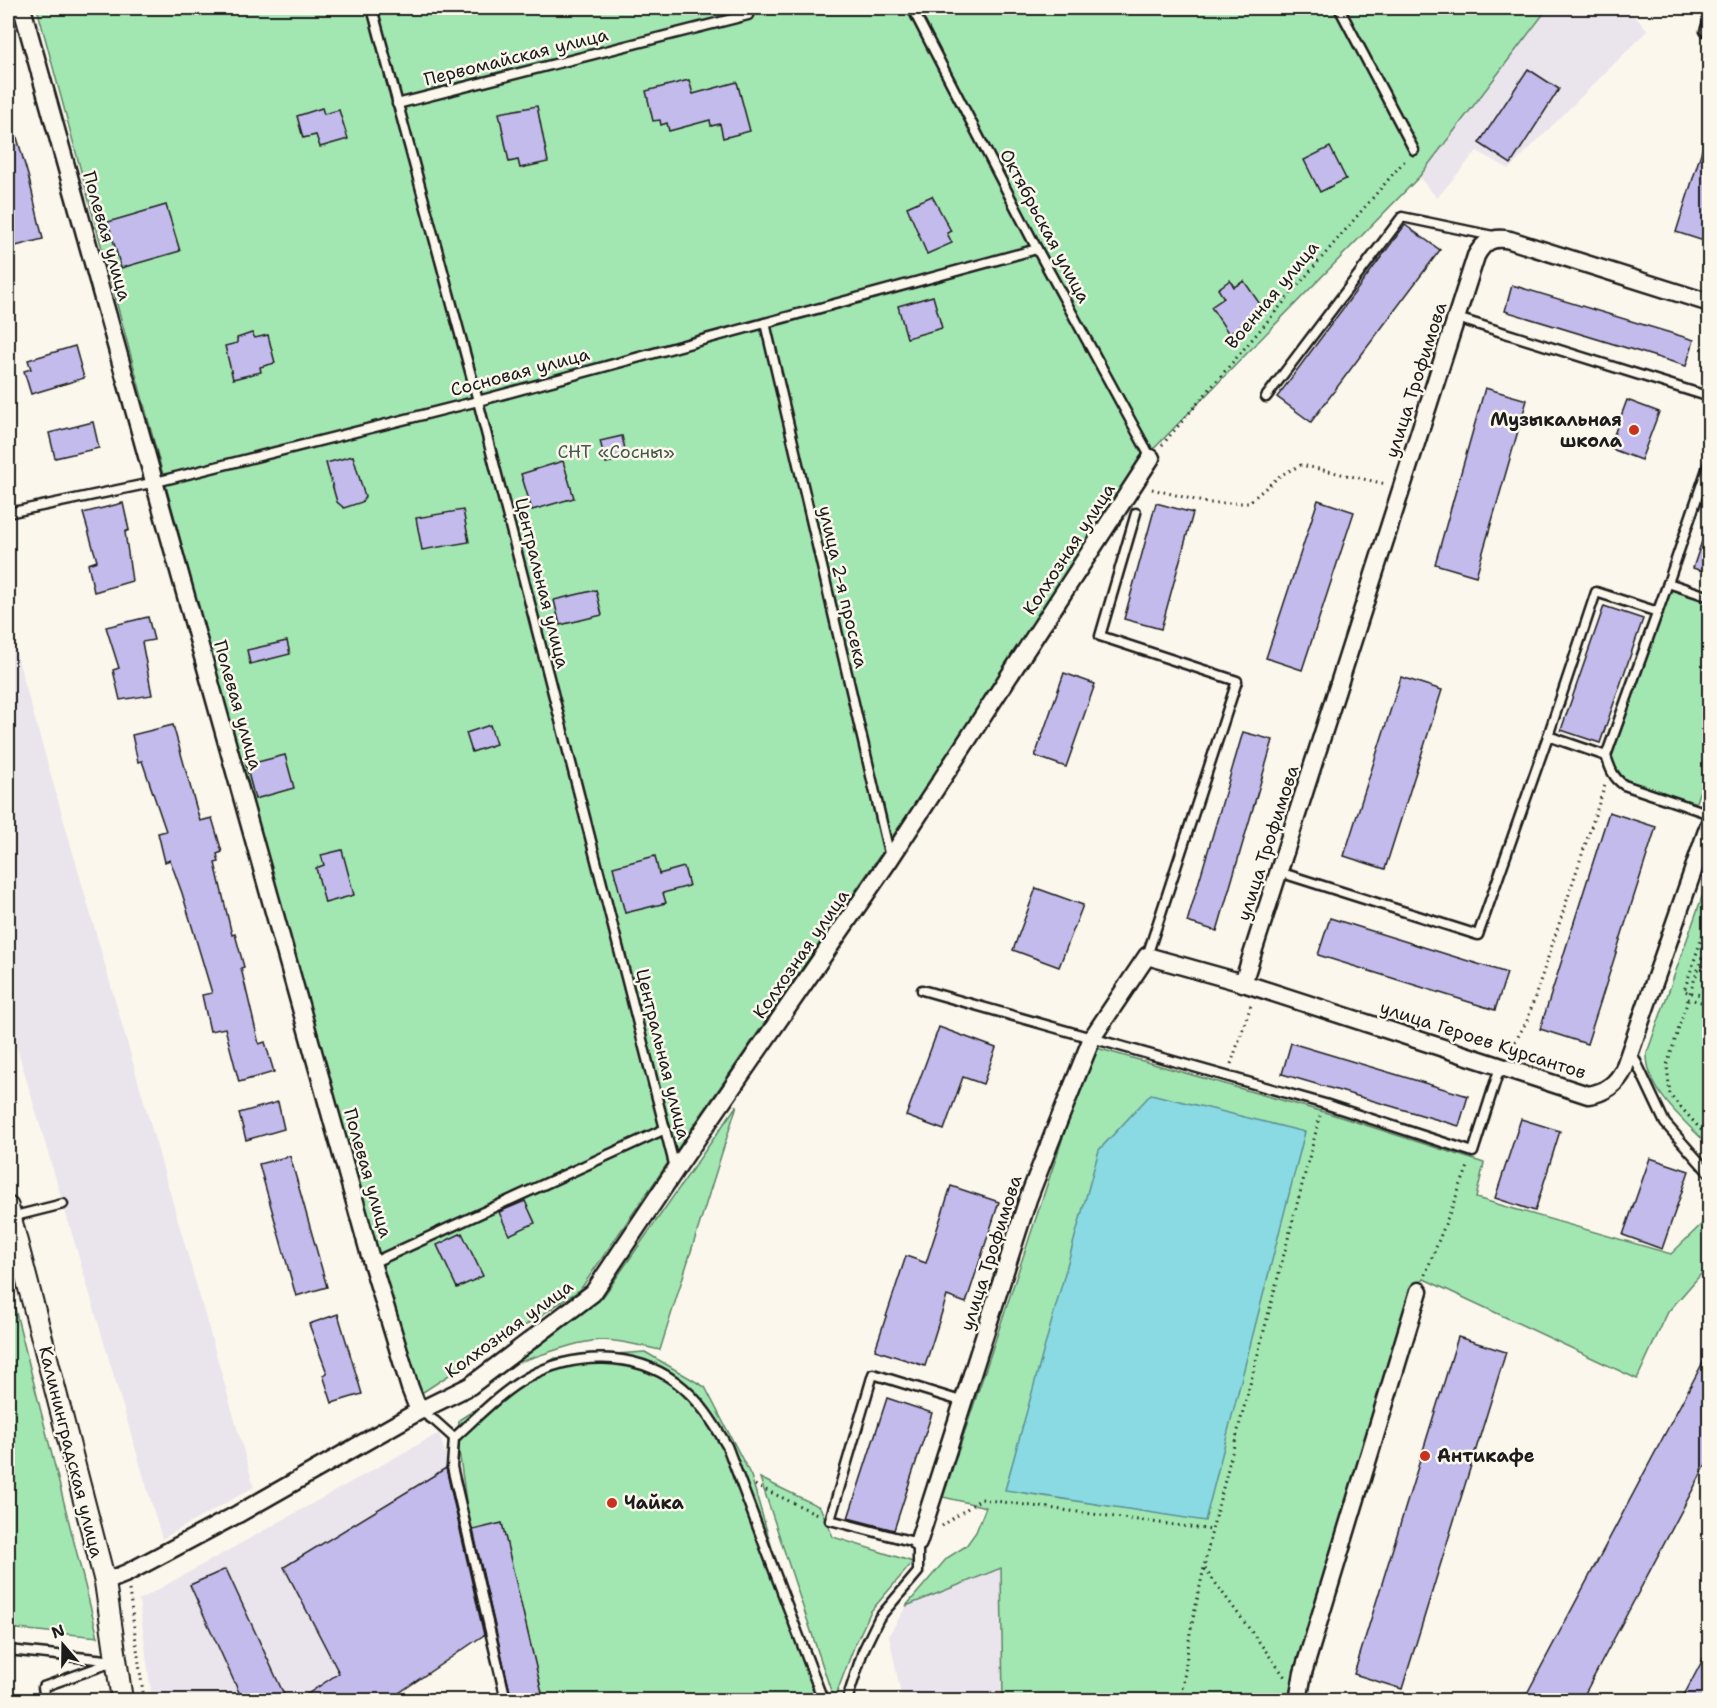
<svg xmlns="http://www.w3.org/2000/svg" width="1717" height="1708" viewBox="0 0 1717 1708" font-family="'Shantell Sans',sans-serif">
<rect width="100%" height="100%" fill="#fbf7ec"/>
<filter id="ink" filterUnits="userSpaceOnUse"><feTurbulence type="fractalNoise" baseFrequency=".0167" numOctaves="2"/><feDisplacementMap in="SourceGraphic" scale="12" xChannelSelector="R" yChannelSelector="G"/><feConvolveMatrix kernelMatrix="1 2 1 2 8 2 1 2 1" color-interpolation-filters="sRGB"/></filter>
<g filter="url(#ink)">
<g fill="#eae5ec">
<path d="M1548 8H1626L1648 30 1509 169 1477 151 1437 198 1419 177Z"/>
<path d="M8 625 254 1487 162 1539 8 1017Z"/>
<path d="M439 1433 449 1466 485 1634 387 1700H152L139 1600Z"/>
<path d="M1001 1568 1003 1700H902L889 1635 906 1606Z"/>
</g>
<g fill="#a2e7b2" stroke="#5f8267" stroke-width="1.5">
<path d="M37 8H1548L1419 177 1136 467 1045 610 885 848 580 1290 420 1394 356 1190Z"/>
<path d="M1670 589 1709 601V763L1695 805 1625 781C1615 775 1613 766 1610 756Z"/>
<path d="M1709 877V1146C1685 1121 1646 1091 1647 1053Z"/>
<path d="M1093 1047 1331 1114 1484 1163 1476 1198 1671 1254 1709 1217V1265L1668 1312 1637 1379 1424 1279 1415 1290 1329 1562 1290 1700H1003L1001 1568 906 1606 947 1558 966 1546 976 1532 986 1507 943 1497Z"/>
<path d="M737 1105 660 1350C641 1346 621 1340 601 1340 572 1342 543 1355 516 1363L603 1297Z"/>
<path d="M8 1281 98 1637 8 1628Z"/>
<path d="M645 1352 705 1387 751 1476 816 1700H507L470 1530 458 1443 459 1420 555 1358Z"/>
<path d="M760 1478 820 1507 833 1537 913 1562 871 1611 854 1647 834 1700Z"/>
</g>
<path fill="#89dae2" stroke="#5d8e93" stroke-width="1.5" d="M1151 1094 1305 1132 1205 1521 1005 1490 1099 1150Z"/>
<g fill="#c2bbec" stroke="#1c1c1c" stroke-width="1.5">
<path d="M1528 69 1559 89 1511 164 1479 143Z"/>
<path d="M689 80 693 94 737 82 750 131 723 138 720 124 711 126 710 120 669 131 667 123 661 125 660 120 653 121 646 91Z"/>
<path d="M537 106 548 162 520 168 518 160 509 162 499 113Z"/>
<path d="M322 108 324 114 339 110 348 139 320 147 316 135 303 138 297 116Z"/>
<path d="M12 120 29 179 43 239 8 248V121Z"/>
<path d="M1706 137H1710V243L1676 232Z"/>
<path d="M1330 147 1346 179 1320 192 1304 160Z"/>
<path d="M932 196 951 231 947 233 952 243 927 254 907 207Z"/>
<path d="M166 205 180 251 121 268 108 222Z"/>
<path d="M1405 225 1440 250 1311 422 1277 397Z"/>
<path d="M1230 280 1234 287 1244 281 1264 310 1229 334 1211 307 1224 298 1218 289Z"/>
<path d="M1512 285 1694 340 1686 366 1505 311Z"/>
<path d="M933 296 942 328 907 338 898 306Z"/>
<path d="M252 333 255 338 268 335 275 363 260 367 261 372 233 379 225 346 237 343V338Z"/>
<path d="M75 346 84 378 31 394 24 371 31 369 28 360Z"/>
<path d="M1485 388 1527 400 1476 576 1435 564Z"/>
<path d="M1627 400 1659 412 1641 460 1609 448Z"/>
<path d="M93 422 99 448 55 458 49 433Z"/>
<path d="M622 436 627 458 606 463 600 441Z"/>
<path d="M353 456 365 497 362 502 344 508 337 502 326 463Z"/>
<path d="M563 461 574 498 532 510 521 474Z"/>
<path d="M1318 500 1354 512 1302 670 1266 658Z"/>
<path d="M123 503 129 530 125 532 132 581 94 592 88 564 97 561 83 513Z"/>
<path d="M1156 503 1193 513 1161 629 1124 619Z"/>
<path d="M463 510 469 542 422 550 416 518Z"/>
<path d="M1707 526H1710V574L1693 568Z"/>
<path d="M596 590 602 615 560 625 554 600Z"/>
<path d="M1604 606 1643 619 1600 743 1561 730Z"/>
<path d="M148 617 154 640 142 642 152 695 120 700 113 670 119 668 106 627Z"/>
<path d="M287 641 290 654 250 664 247 650Z"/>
<path d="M1064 673 1095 684 1066 767 1035 756Z"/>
<path d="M1401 677 1442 690 1385 869 1344 856Z"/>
<path d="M173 725 200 821 212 818 222 852 217 854 219 862 215 863 232 935 235 934 244 967 241 968 259 1044 265 1042 274 1072 239 1082 225 1028 210 1031 202 995 212 993 182 893 170 860 165 862 158 833 166 831 142 761 138 762 132 735Z"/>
<path d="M490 725 496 744 472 752 466 733Z"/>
<path d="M1243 732 1273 740 1217 931 1187 922Z"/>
<path d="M285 755 294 788 255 799 246 765Z"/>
<path d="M1609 812 1656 827 1587 1044 1540 1029Z"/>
<path d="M342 850 354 895 325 903 316 868 324 865 321 855Z"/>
<path d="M655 856 659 874 684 867 689 886 663 893 666 903 625 913 613 867Z"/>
<path d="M1036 888 1083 905 1059 967 1013 950Z"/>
<path d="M1330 918 1507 973 1495 1010 1318 955Z"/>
<path d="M939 1027 996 1048 983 1084 963 1077 944 1130 906 1116Z"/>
<path d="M1291 1043 1468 1096 1459 1126 1282 1074Z"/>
<path d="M278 1102 284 1129 246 1140 239 1113Z"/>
<path d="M1521 1119 1560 1131 1535 1211 1495 1198Z"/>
<path d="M290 1156 327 1287 296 1296 259 1164Z"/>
<path d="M1650 1158 1689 1171 1662 1249 1623 1235Z"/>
<path d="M951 1186 999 1202 966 1303 947 1296 925 1366 875 1350 906 1256 926 1263Z"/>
<path d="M525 1201 535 1223 509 1235 499 1212Z"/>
<path d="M462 1233 483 1276 457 1288 437 1245Z"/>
<path d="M338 1314 362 1394 332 1403 323 1375 327 1373 309 1324Z"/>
<path d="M1458 1337 1506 1352 1402 1689 1354 1674Z"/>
<path d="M1710 1349V1457L1581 1701H1523Z"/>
<path d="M887 1398 932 1413 894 1530 848 1518Z"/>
<path d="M446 1468 484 1635 387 1701H297L339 1673 284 1567Z"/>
<path d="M502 1523 544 1701H512L473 1530Z"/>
<path d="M226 1569 287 1701H243L190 1585Z"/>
<path d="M1710 1646V1701H1681Z"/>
</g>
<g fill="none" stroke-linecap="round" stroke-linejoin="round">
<g stroke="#1c1c1c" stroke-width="13">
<g id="service">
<path d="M372 8 478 401 675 1168"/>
<path d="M912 8 1037 249 1151 458"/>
<path d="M1339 8 1414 150"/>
<path d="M1710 16 1705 31 1710 32"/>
<path d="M397 104 748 15"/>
<path d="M1457 318 1710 397"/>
<path d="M765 323 890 857"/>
<path d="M1266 397 1402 217 1493 236"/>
<path d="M1710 460 1668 583 1710 597"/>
<path d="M8 513 156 482 478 401 1037 249"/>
<path d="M1136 513 1100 636 1237 681 1147 956"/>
<path d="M1658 612 1596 592 1548 736 1606 756 1668 583"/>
<path d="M1606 756C1610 768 1613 778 1624 785L1710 814"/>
<path d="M1279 872 1478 935 1548 736"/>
<path d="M922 990 1325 1104 1473 1152 1500 1067"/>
<path d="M1632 1053 1665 1123 1710 1174"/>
<path d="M11 1217 63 1204"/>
<path d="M372 1263 665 1129"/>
<path d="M420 1411 435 1421 454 1438C476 1418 502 1391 528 1377 573 1352 634 1351 676 1382 699 1399 713 1422 727 1446L823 1700"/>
<path d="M454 1438 452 1467 506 1700"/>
<path d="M8 1650 116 1661"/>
<path d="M45 1700 43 1687 113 1662"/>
<path d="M847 1700 863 1651 879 1618 918 1572V1543L830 1520 873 1374 964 1402"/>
</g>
</g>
<g stroke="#1c1c1c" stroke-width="21">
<g id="minor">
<path d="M22 8 372 1263 410 1388 419 1411"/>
<path d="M1243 983 1588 1095C1604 1093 1617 1084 1624 1069L1710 822"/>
<path d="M918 1543 1028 1199 1053 1135 1092 1038 1147 956 1243 983 1476 256C1484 241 1494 236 1510 240L1710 303"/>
<path d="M105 1582 127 1573 238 1514 419 1411 470 1386 593 1293 676 1169 890 859 1151 458"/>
<path d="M1300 1700 1299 1695 1303 1673 1419 1291"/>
</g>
</g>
<g stroke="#1c1c1c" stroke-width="24">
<path id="tertiary" d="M8 1207 105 1582 122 1700"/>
</g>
<g stroke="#1c1c1c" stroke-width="3" stroke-dasharray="1.5 4.5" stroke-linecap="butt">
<path d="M1162 445 1405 160"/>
<path d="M1152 489 1207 503H1248L1281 475 1301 465 1386 484"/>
<path d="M1710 913 1684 991 1710 997"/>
<path d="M1690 993 1710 934"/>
<path d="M1688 999 1710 1004"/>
<path d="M1688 1000 1667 1065 1670 1095 1710 1140"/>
<path d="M1509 1052 1527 1021 1605 785"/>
<path d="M1231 1064 1252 1002"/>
<path d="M1425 1275 1469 1164"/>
<path d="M755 1485 817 1514"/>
<path d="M942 1526 981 1499 1212 1530"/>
<path d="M1205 1569 1285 1677"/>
<path d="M129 1590 144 1700"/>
<path d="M1181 1700 1190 1633 1212 1530 1320 1116"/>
</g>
<use href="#service" stroke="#fbf7ec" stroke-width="8"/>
<use href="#minor" stroke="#fbf7ec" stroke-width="16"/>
<use href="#tertiary" stroke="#fbf7ec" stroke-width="20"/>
</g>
</g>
<g fill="#c8321e" stroke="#fbf7ec" stroke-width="2">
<circle cx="1634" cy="430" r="6"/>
<circle cx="1425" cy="1456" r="6"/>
<circle cx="612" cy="1503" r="6"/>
</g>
<g text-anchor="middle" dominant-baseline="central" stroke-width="5" stroke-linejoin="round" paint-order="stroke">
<g font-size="18" fill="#1c1c1c" stroke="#fbf7ec">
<text transform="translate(516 57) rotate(-14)">Первомайская улица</text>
<text transform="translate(1045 226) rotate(62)">Октябрьская улица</text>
<text transform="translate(107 236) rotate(74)">Полевая улица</text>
<text transform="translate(1272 295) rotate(-50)">Военная улица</text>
<text transform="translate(520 372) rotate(-15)">Сосновая улица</text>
<text transform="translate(1416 380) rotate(-72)">улица Трофимова</text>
<text transform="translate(1069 549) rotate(-57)">Колхозная улица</text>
<text transform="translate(542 583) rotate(76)">Центральная улица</text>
<text transform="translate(843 587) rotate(77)">улица 2-я просека</text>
<text transform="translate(238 705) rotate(74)">Полевая улица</text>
<text transform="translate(1268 843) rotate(-72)">улица Трофимова</text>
<text transform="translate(801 954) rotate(-55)">Колхозная улица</text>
<text transform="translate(1483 1040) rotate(18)">улица Героев Курсантов</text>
<text transform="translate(663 1054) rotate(76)">Центральная улица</text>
<text transform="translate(368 1173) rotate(74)">Полевая улица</text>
<text transform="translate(991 1253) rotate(-72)">улица Трофимова</text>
<text transform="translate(509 1329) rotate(-36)">Колхозная улица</text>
<text transform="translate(71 1452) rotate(76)">Калининградская улица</text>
</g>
<g font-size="18" font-weight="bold" fill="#1c1c1c" stroke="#fbf7ec" text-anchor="start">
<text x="1622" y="420" text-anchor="end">Музыкальная<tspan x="1622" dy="21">школа</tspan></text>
<text x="1437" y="1456">Антикафе</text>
<text x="624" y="1503">Чайка</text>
</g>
<g font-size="18" fill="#445949" stroke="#fbf7ec">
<text x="616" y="452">СНТ «Сосны»</text>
</g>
</g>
<rect width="1717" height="1708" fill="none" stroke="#fbf7ec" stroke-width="30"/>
<rect x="15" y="15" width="1687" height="1678" fill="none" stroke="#1c1c1c" stroke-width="2" filter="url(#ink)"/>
<g transform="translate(63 1645) rotate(340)" stroke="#fbf7ec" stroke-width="4.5" paint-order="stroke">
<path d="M0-4.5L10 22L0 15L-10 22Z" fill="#1c1c1c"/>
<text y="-9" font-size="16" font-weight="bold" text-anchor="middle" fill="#1c1c1c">N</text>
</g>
</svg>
